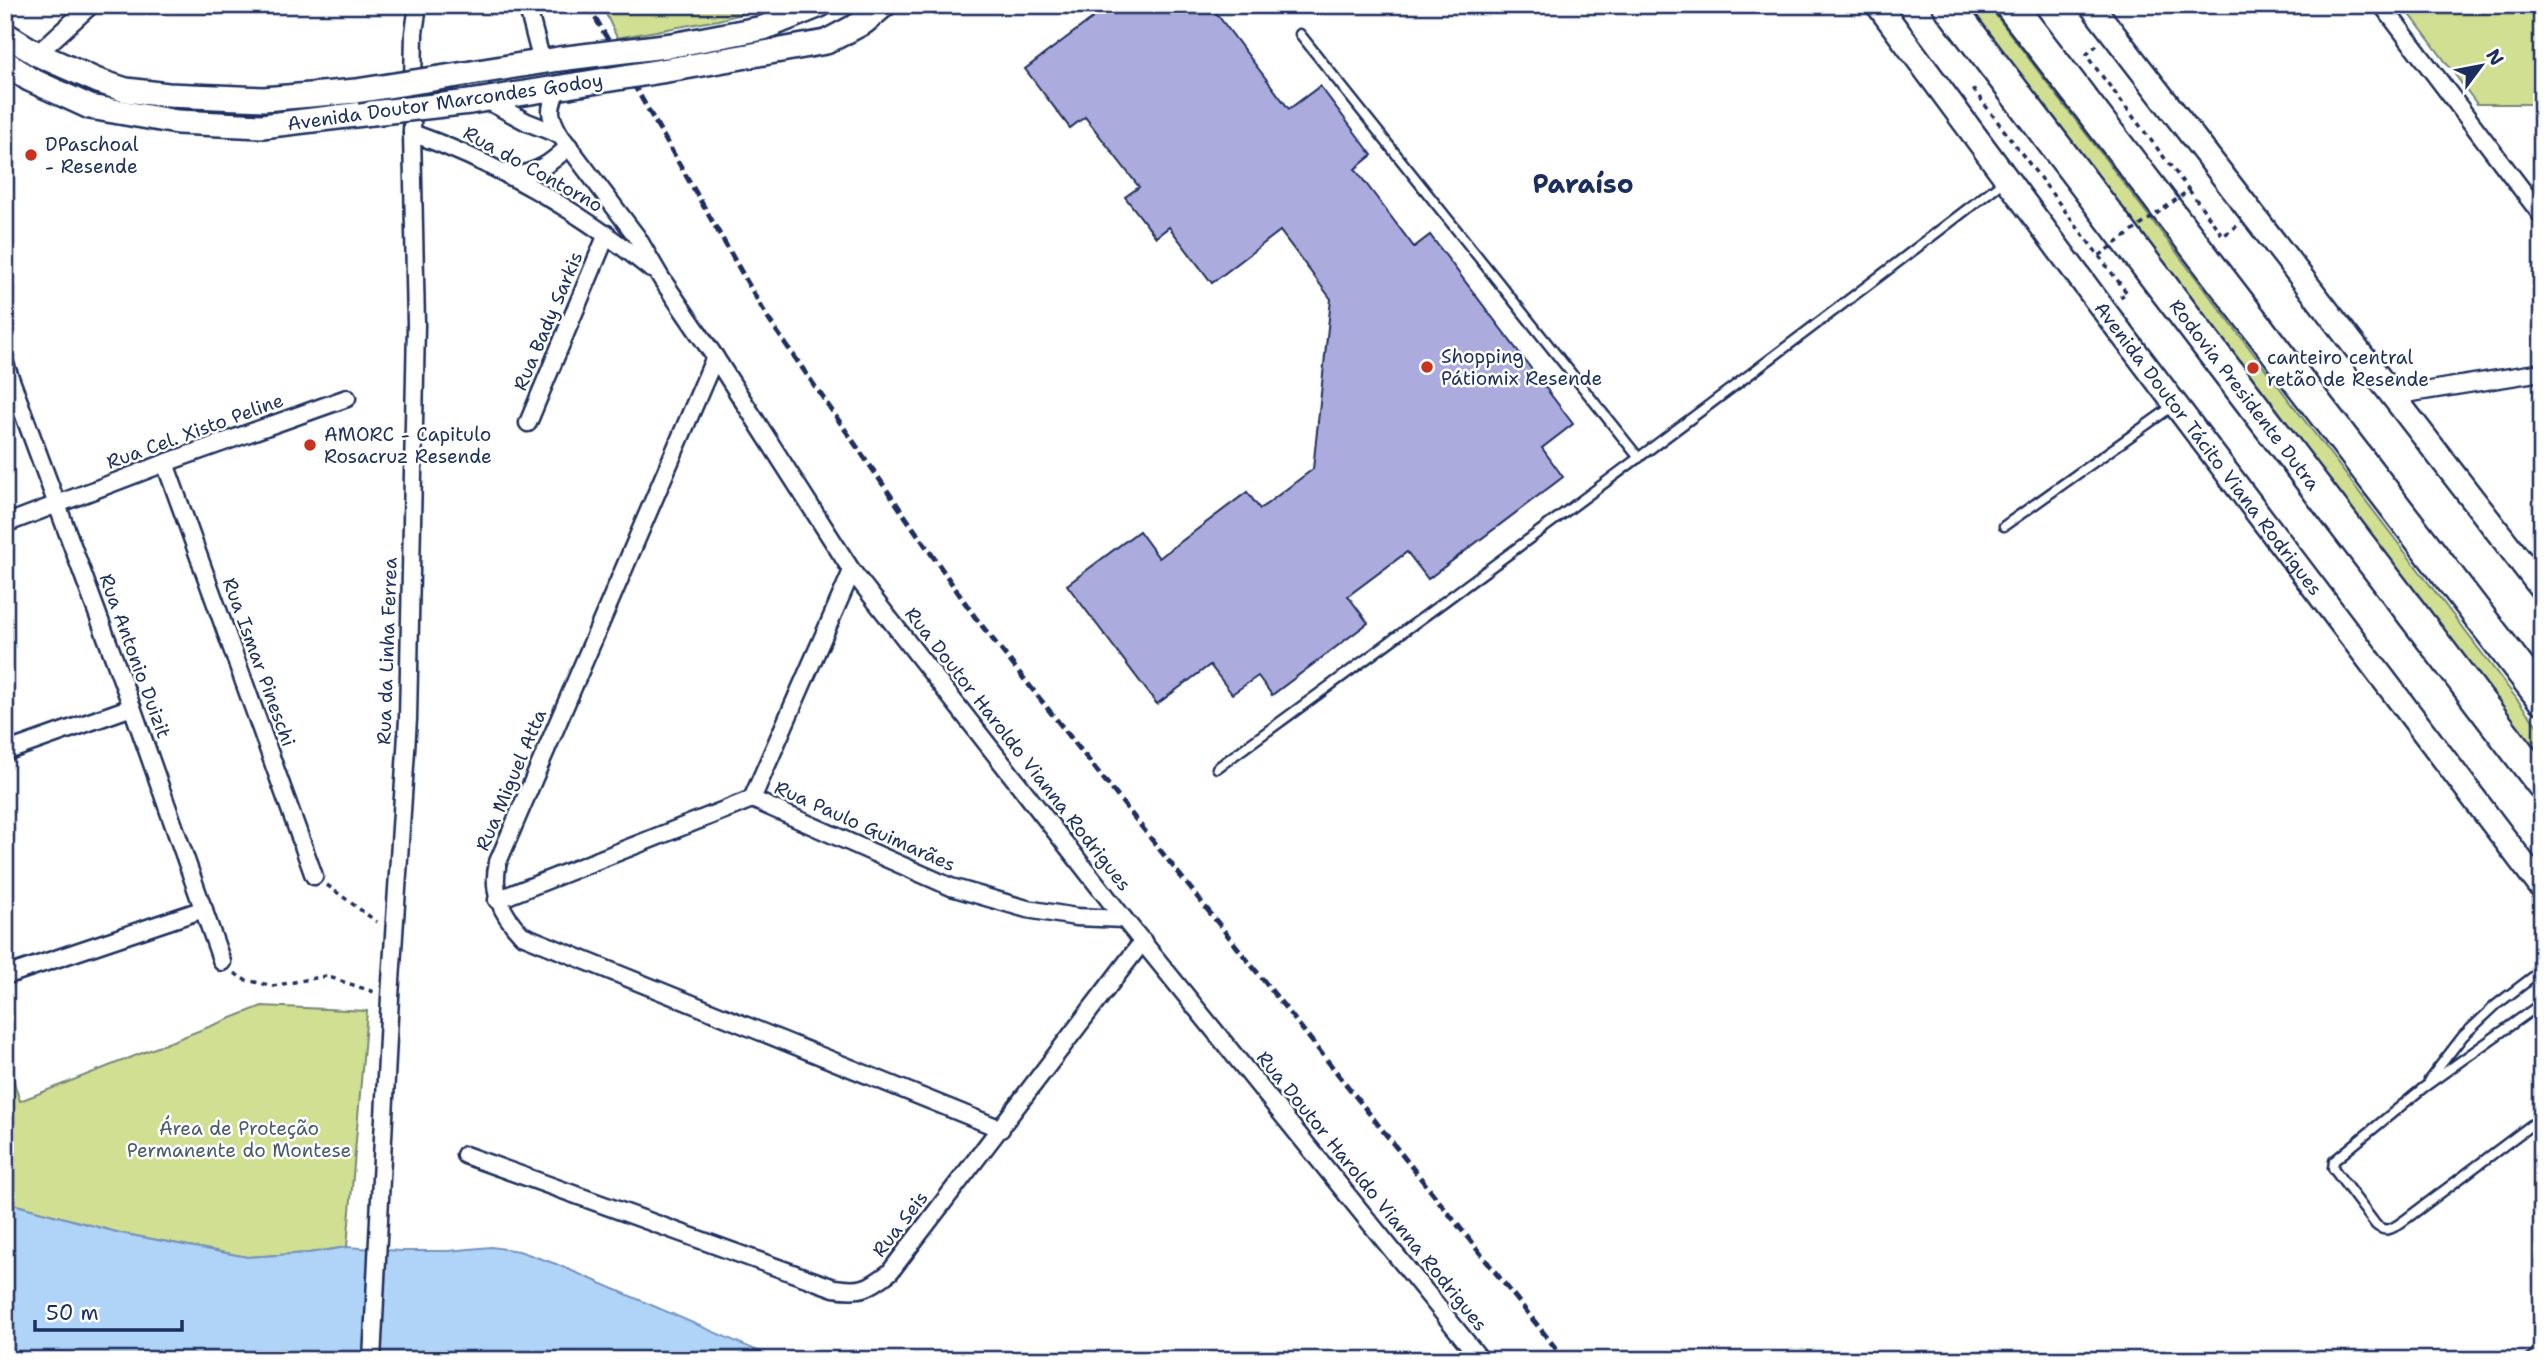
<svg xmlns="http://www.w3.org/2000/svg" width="2547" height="1365" viewBox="0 0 2547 1365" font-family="'Shantell Sans',sans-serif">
<rect width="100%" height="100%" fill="#fff"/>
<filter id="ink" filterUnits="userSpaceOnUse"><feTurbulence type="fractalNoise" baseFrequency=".0143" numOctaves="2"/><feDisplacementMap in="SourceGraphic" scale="14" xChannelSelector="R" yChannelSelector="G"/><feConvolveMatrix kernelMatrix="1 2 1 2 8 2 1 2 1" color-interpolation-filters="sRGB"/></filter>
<g filter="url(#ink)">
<g fill="#d1df92" stroke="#768778" stroke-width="2">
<path d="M602 5H777L718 20 617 38Z"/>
<path d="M1965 5H1988L2542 732V762Z"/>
<path d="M2403 5H2475L2542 14V104H2477Z"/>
<path d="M262 1006 367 1011 347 1247 309 1253 247 1257 120 1233 5 1202V1055L20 1101Z"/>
</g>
<path fill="#b0d4f8" stroke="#7492ba" stroke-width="2" d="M5 1202 120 1233 247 1257 309 1253 347 1247 401 1251H448L491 1247 519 1251 556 1264 779 1360H5Z"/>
<path fill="#abacdd" stroke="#1b2f5e" stroke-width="2" d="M1110 5H1210L1289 109 1320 86 1372 155 1355 169 1414 247 1430 235 1573 424 1542 448 1563 477 1428 579 1407 552 1348 596 1368 623 1272 695 1258 676 1232 694 1210 665 1157 704 1067 585 1139 531 1159 558 1247 492 1260 509 1313 469 1331 299 1280 231 1212 283 1169 227 1156 237 1125 197 1139 187 1085 117 1070 128 1025 69Z"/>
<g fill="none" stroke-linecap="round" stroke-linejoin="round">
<g stroke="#1b2f5e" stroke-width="13">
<g id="lane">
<path d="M1300 34 1639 458"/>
<path d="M2004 526 2173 406"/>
<path d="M1217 768C1482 575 1746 380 2005 180"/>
<path d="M2542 1003 2423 1088 2340 1156 2334 1161 2333 1168 2376 1225C2387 1235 2396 1226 2406 1219L2542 1117"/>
<path d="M2429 1080 2463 1036 2496 1005 2542 970"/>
<path d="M2528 1360 2542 1350"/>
</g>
</g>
<g stroke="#1b2f5e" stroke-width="21">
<g id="street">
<path d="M527 5 542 62"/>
<path d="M2382 5 2542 216"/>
<path d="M37 54 91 5"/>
<path d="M557 88C549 110 548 114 560 135L637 237 661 278 715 357 852 571 1124 919 1481 1360"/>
<path d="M486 100 527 122 560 135"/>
<path d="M412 133C499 164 579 211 651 269"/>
<path d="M510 177C538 172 548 166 569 146"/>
<path d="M715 357 498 862C491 892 501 913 522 935L1001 1129"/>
<path d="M5 364 132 707 222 962"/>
<path d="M2393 396 2542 372"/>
<path d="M528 423 607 234"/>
<path d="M165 463 314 876"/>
<path d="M5 524 165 463 347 398"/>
<path d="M852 571 752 799 951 887 1027 909 1076 917 1124 919"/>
<path d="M5 752 132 707"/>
<path d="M497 900 752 799"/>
<path d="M5 976 204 909"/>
<path d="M465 1155 834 1288C862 1292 868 1289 890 1272L1143 941"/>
<path d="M372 1360 390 997 408 719 416 325 412 133 414 33 418 5"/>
</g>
</g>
<g stroke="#1b2f5e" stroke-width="28">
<g id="secondary">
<path id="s1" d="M1878 5 2103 309 2542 888"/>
<path d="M2091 5 2542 589"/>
<path d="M5 34 37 54 98 81 126 90 168 95 264 99 356 91"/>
<path d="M673 45 763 28 820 5"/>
<path d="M5 62 29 79 90 107 177 122 262 126 372 113"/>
<path d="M680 68 826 42 864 22 884 5"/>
<path d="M465 74 559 59"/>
<path d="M470 102 568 86"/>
</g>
</g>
<g stroke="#1b2f5e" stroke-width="35">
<g id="highway">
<path id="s2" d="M1948 5 2542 784"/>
<path d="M2010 5 2542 698"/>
</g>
</g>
<g stroke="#1b2f5e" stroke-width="3.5" stroke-dasharray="5 5" stroke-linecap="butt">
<path d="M2086 55 2097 45"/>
<path d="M2189 190 2223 236 2237 226"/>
<path d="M2099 256 2127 293 2120 297"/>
<path d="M327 885 377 922"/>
<path d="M235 973 242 979 273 986 326 976 374 992"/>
</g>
<use href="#lane" stroke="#fff" stroke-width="8"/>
<use href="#street" stroke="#fff" stroke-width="16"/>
<use href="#secondary" stroke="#fff" stroke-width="23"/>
<use href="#highway" stroke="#fff" stroke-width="30"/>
<path stroke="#1b2f5e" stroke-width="5" stroke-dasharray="10 5" stroke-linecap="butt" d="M588 5 769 320 975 617 1565 1360"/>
<g stroke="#1b2f5e" stroke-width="28" stroke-linecap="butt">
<g id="secondary-bridge">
<path d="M559 59 673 45"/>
<path d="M568 86 680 68"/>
<path d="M356 91 465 74"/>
<path d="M372 113 470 102"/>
</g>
</g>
<path stroke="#1b2f5e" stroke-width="3.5" stroke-dasharray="5 5" stroke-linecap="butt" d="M1973 89 2099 256 2189 190 2086 55"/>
<use href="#secondary-bridge" stroke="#fff" stroke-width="23"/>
</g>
</g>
<g fill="#c8321e" stroke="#fff" stroke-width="2.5">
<circle cx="31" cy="155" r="7"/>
<circle cx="1427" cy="367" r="7"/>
<circle cx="2253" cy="368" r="7"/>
<circle cx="310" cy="445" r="7"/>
</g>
<g text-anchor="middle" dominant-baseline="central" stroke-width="5" stroke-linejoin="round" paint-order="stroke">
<g font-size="19" fill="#1b2f5e" stroke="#fff">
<text transform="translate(445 102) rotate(-8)">Avenida Doutor Marcondes Godoy</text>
<text transform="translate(533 169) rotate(29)">Rua do Contorno</text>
<text transform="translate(548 321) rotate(-67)">Rua Bady Sarkis</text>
<text stroke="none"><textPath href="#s2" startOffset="490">Rodovia Presidente Dutra</textPath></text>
<text transform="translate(195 431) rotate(-20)">Rua Cel. Xisto Peline</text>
<text stroke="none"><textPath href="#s1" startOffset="553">Avenida Doutor Tácito Viana Rodrigues</textPath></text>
<text transform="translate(387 651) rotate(-88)">Rua da Linha Ferrea</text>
<text transform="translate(135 656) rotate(70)">Rua Antonio Duizit</text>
<text transform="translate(259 662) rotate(70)">Rua Ismar Pineschi</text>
<text transform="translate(1018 749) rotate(52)">Rua Doutor Haroldo Vianna Rodrigues</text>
<text transform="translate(511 780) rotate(-67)">Rua Miguel Atta</text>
<text transform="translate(865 826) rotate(24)">Rua Paulo Guimarães</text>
<text transform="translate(1372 1191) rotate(51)">Rua Doutor Haroldo Vianna Rodrigues</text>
<text transform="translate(900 1224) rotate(-52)">Rua Seis</text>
</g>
<g font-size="19" fill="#1b2f5e" stroke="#fff" text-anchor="start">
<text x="45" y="144">DPaschoal<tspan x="45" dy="22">- Resende</tspan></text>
<text x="1441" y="356">Shopping<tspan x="1441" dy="22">Pátiomix Resende</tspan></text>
<text x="2267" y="357">canteiro central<tspan x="2267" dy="22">retão de Resende</tspan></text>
<text x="324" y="434">AMORC - Capitulo<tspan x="324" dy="22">Rosacruz Resende</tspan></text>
</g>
<g font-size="19" fill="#485b6b" stroke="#fff">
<text x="239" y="1128">Área de Proteção<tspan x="239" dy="22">Permanente do Montese</tspan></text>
</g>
<g font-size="26" font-weight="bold" fill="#1b2f5e" stroke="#fff">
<text x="1583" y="183">Paraíso</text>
</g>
</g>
<rect width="2547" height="1365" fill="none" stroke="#fff" stroke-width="28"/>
<rect x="14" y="14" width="2519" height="1337" fill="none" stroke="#1b2f5e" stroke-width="2.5" filter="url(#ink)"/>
<g transform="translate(2481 66) rotate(58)" stroke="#ffffff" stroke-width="5" paint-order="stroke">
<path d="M0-5L12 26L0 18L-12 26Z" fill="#1b2f5e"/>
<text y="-10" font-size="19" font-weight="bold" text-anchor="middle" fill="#1b2f5e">N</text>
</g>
<path d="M35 1320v10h147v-10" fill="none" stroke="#1b2f5e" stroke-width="3.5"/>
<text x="46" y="1320" font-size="21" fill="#1b2f5e" stroke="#ffffff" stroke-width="5" paint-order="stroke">50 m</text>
</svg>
